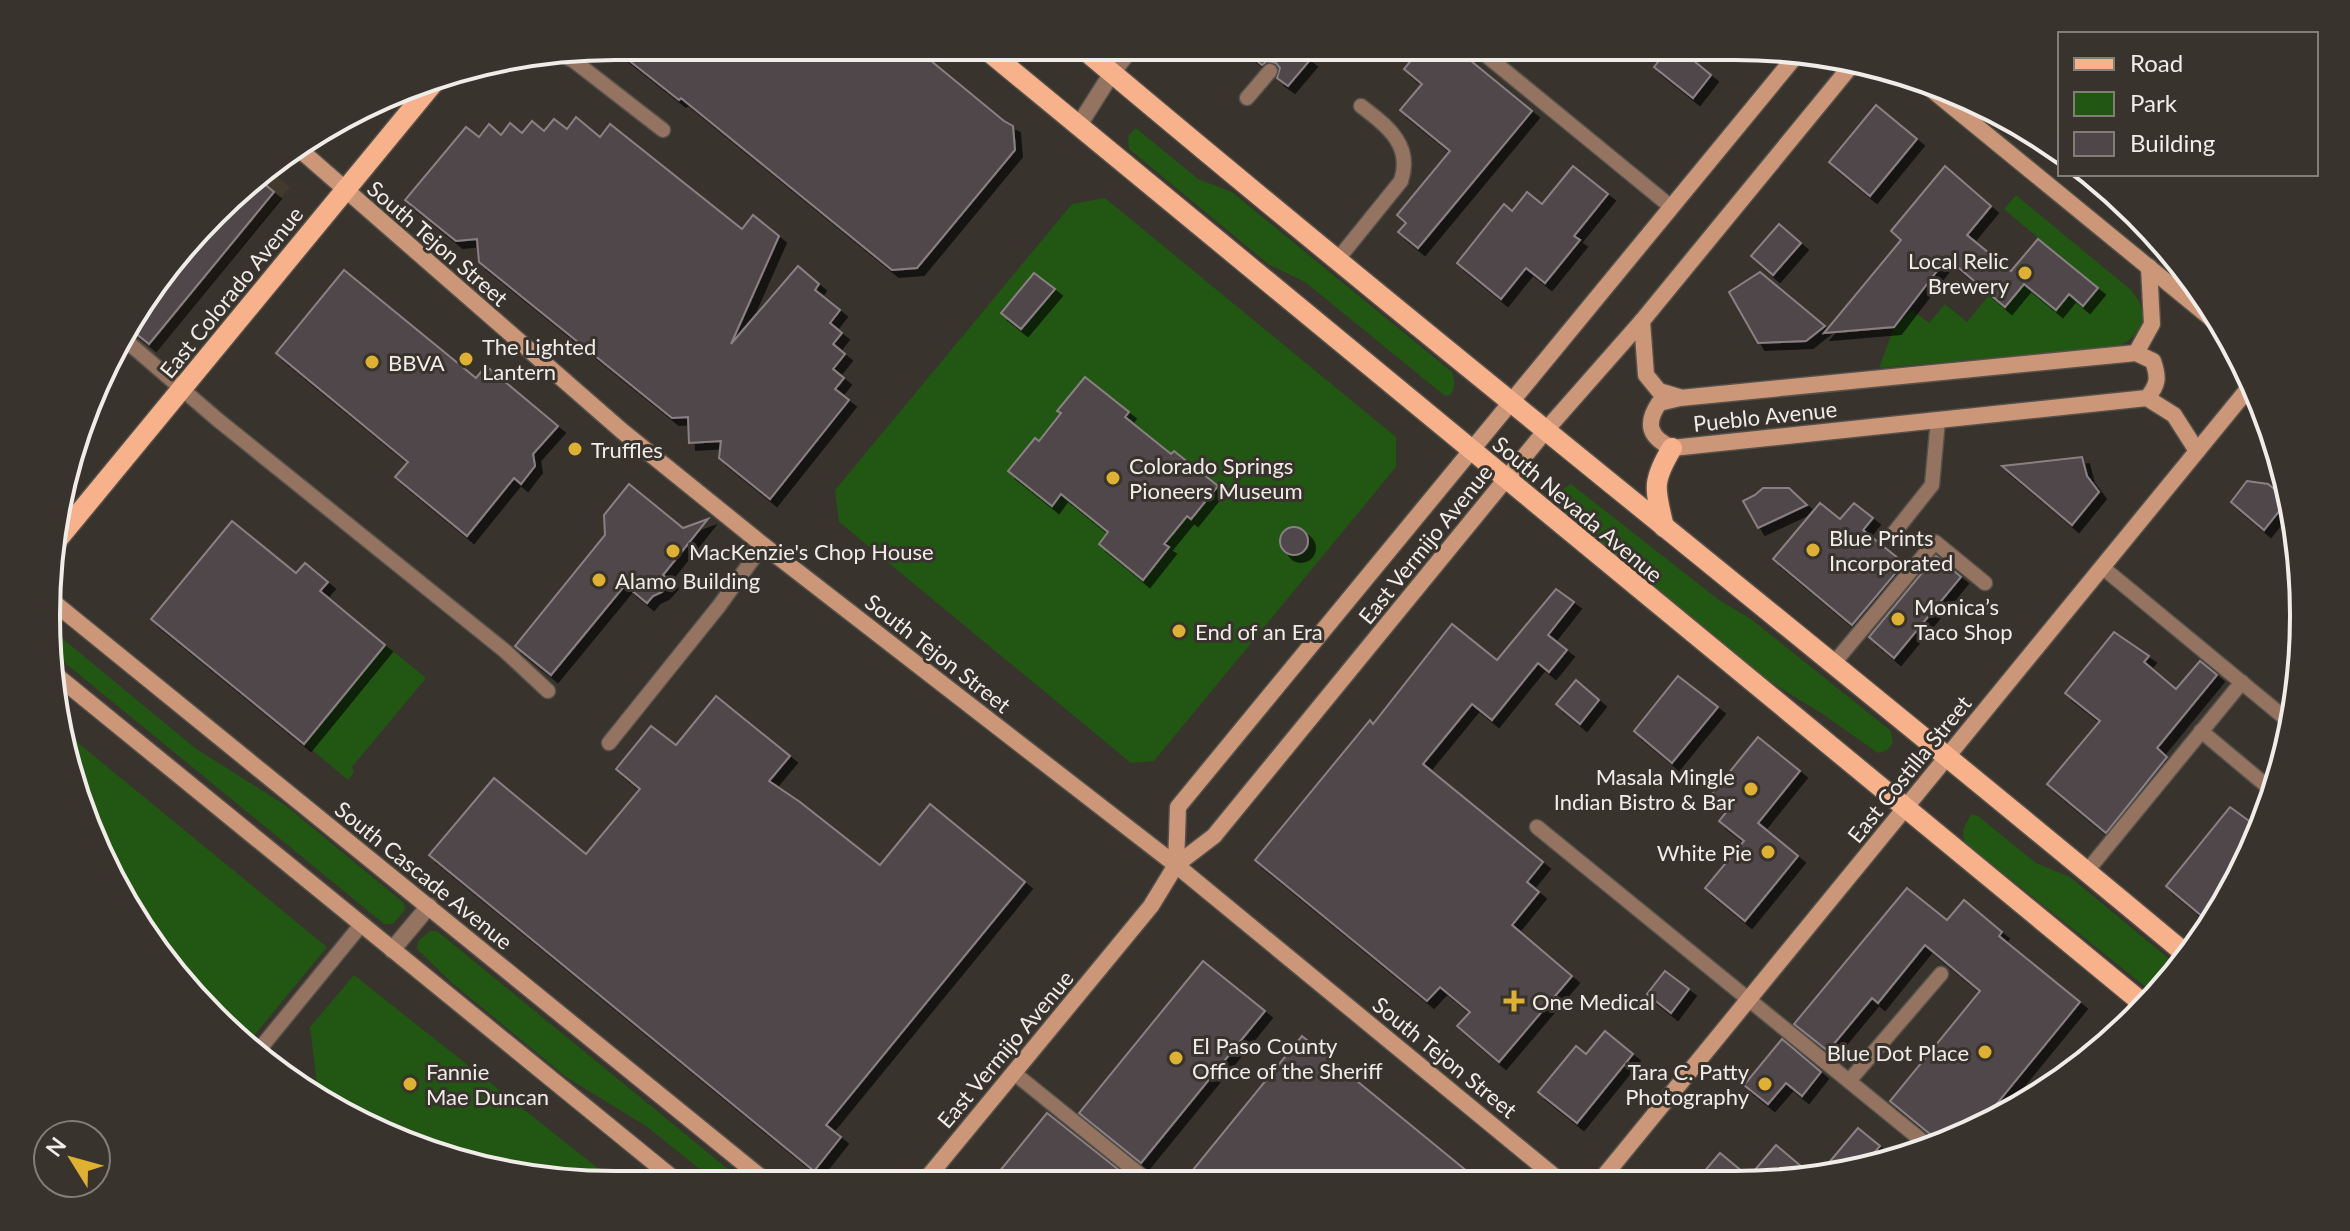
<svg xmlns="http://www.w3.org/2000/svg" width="2350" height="1231" viewBox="0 0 2350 1231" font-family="Lato,sans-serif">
<defs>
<filter id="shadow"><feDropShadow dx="7" dy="7" stdDeviation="0" flood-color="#0009"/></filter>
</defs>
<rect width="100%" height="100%" fill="#38332c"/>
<path fill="#433a2e" d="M266 167 290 187 151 358 125 336 142 299Z"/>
<g fill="#215613">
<path d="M1136 128 1198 179 1232 192 1452 372C1455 381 1456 387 1450 395L1445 396 1305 282 1268 264 1129 149 1128 136Z"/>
<path d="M2016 195 2131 290C2151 313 2145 335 2117 347L1879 368 1894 327 1912 310 1929 323 1945 304 1967 322 1990 294 2005 306 2024 284 2056 310 2069 294 2084 306 2098 289 2004 209Z"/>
<path d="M1105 198 1396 437V467L1154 761 1131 763 839 522 835 490 1072 204Z"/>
<path d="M1571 484 1719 600 1751 619 1891 731 1893 743 1887 750 1878 753 1821 713 1769 681 1562 511 1560 501 1563 489Z"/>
<path d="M50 634H57L195 748 285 805 404 903 405 910 393 924H384L48 649Z"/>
<path d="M385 645 426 678 352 767 354 772 348 780 304 743Z"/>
<path d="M66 733 327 947 248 1043 212 1018 142 932 98 849 107 837 86 820V809L83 806Z"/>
<path d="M1971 814 1978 816 2036 863 2070 877 2179 967 2157 996 1964 842 1963 830Z"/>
<path d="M430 931H437L745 1183H717L646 1126 566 1077 451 982 417 949 418 941Z"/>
<path d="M354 975 618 1184H579L468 1165 363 1126 318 1093 310 1027Z"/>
</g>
<g fill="#4f464a" stroke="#8a8084" stroke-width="2" filter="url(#shadow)">
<path d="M913 46 1004 121 1013 126 1015 150 917 268 892 270 681 98 679 100 612 47Z"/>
<path d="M1240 47H1293L1310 60 1288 86 1277 78 1280 68 1276 63 1267 61 1262 65Z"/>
<path d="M1422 47H1454L1532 111 1418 248 1398 232 1406 223 1397 215 1450 151 1400 110 1422 84 1404 69Z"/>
<path d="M1670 47H1677L1711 75 1693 98 1654 67Z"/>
<path d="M1876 105 1917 139 1870 196 1829 162Z"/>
<path d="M576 117 600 137 610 124 742 229 753 215 779 236 731 344 798 266 819 284 815 290 840 310 830 323 842 333 833 344 845 354 833 369 844 378 835 389 849 400 770 499 719 458 721 441 689 443 688 417 672 418 479 262 477 239 456 241 405 200 466 127 479 137 489 124 501 135 510 123 522 133 532 121 544 131 554 119 567 129Z"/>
<path d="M1573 166 1608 194 1574 236 1580 240 1545 283 1526 268 1501 299 1457 263 1504 204 1512 211 1527 192 1542 204Z"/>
<path d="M1945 166 1991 206 1967 235 2011 271 2038 239 2098 288 2083 306 2069 294 2056 310 2024 284 2005 307 1947 258 1894 327 1824 333 1901 240 1891 231Z"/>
<path d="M256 177 274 192 149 344 129 328 142 299Z"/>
<path d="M1779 224 1801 243 1773 275 1751 256Z"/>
<path d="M344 270 476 378 486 366 558 426 533 454 535 466 521 484 514 478 467 536 395 477 408 462 276 353Z"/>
<path d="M1760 272 1825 326 1806 341 1758 343 1729 292Z"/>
<path d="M1034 273 1055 289 1021 329 1001 313Z"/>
<path d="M1085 377 1129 412 1125 417 1171 454 1174 451 1218 486 1191 519 1187 516 1164 544 1169 547 1143 580 1099 544 1108 532 1061 494 1052 506 1008 471 1035 438 1039 441 1061 413 1057 411Z"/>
<path d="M2082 457 2087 476 2099 492 2072 525 2002 466Z"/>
<path d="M2247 481 2268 484 2288 500 2264 530 2231 502Z"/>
<path d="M629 484 683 528 708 519 663 575 671 582 662 592 653 596 647 603 625 585 551 675 515 646 605 535 604 515Z"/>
<path d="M1763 488H1789L1807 505 1758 528 1743 501 1755 495Z"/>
<path d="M1820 503 1840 519 1854 503 1873 518 1863 530 1904 563 1852 625 1773 559Z"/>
<path d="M232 521 296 573 305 563 328 582 320 591 385 645 304 744 151 619Z"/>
<circle cx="1294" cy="541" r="14"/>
<path d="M1936 556 1961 577 1894 658 1869 637Z"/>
<path d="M1556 589 1574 602 1548 635 1567 650 1549 672 1538 663 1492 720 1472 704 1423 764 1543 862 1527 882 1539 892 1512 925 1572 976 1499 1062 1457 1026 1470 1012 1440 987 1427 1001 1255 860 1370 720 1373 724 1452 624 1497 660Z"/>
<path d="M2114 632 2149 656 2144 662 2176 689 2200 661 2217 675 2157 748 2167 757 2106 833 2047 784 2100 721 2065 693Z"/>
<path d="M1678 676 1718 707 1672 763 1634 731Z"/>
<path d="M1576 680 1599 700 1580 724 1556 704Z"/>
<path d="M716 696 790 756 769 781 800 802 880 865 930 804 1025 882 826 1125 841 1137 814 1171 429 855 494 778 586 854 640 789 616 769 651 726 676 745Z"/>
<path d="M1758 737 1800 771 1758 823 1798 856 1745 921 1705 888 1744 841 1719 821 1728 810 1710 796Z"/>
<path d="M2230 807 2260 829 2232 870 2240 876 2209 922 2166 886Z"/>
<path d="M1907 888 1947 920 1964 900 2002 932 1999 936 2080 1002 1977 1128 1942 1144 1890 1101 1980 991 1925 945 1878 1003 1872 998 1828 1051 1794 1024Z"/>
<path d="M1203 961 1265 1011 1141 1163 1079 1113Z"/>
<path d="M1665 971 1689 989 1671 1013 1647 994Z"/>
<path d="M1605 1031 1633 1054 1577 1123 1538 1092 1576 1046 1586 1054Z"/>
<path d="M1302 1036 1479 1181 1205 1182 1192 1171Z"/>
<path d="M1782 1039 1821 1072 1802 1096 1786 1083 1768 1104 1744 1085Z"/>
<path d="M1047 1113 1129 1178 1125 1182 990 1183Z"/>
<path d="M1858 1128 1880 1146 1864 1165 1816 1178Z"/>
<path d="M1776 1145 1815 1178 1697 1180 1720 1153 1749 1177Z"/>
</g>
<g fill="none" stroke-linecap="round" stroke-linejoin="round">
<g stroke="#55514a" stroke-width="17">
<g id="lane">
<path d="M1476 47 1670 206"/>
<path d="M562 55 574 61 663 130"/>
<path d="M1247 98 1270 71"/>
<path d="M1338 259 1401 181C1413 145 1387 126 1361 106"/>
<path d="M124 339 218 420 505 651 548 691"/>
<path d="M1893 534 1932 485 1938 420"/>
<path d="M2102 567 2291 723"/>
<path d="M1834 663 1935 542 1985 583"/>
<path d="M2201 731 2274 792"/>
<path d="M609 743 719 606 763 545"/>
<path d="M1537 827 1931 1148"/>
<path d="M2087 871 2242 682"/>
<path d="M258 1051 361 925"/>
<path d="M1014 1073 1149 1182"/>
<path d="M1849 1081 1941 974"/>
</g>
</g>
<g stroke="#55514a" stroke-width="19">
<g id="street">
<path d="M1079 125 1112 73 1132 47"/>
<path d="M392 950 429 906"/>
</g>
</g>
<g stroke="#55514a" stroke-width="19">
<g id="secondary">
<path d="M1920 80 2229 333"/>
<path d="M298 148 622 431 763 545 1176 865 1560 1181"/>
<path d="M1642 321 1646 375 1659 391 1679 397"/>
<path d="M2136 353 2153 361C2159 378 2158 385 2147 398L1672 448C1649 437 1645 424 1659 403L1680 398Z"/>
<path d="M2136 353 2152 324 2149 267"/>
<path d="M2147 398 2174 415 2197 451"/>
<path d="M52 601 768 1183"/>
<path d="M51 671 679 1183"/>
<path d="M1176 865 1178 807 1799 52"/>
<path d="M1600 1181 2252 384"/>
<path d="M923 1183 1151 906 1176 865 1214 836 1546 430 1642 321 1855 61"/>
</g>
</g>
<g stroke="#55514a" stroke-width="23">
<g id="primary">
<path d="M982 46 2146 1006"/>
<path d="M1080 46C1445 354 1821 649 2187 955"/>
<path d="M1664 527C1655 489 1651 483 1672 448"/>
<path d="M58 539 440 75"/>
</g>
</g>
<use href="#lane" stroke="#957361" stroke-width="14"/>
<use href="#street" stroke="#957361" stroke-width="16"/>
<use href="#secondary" stroke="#cc9779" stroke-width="16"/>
<use href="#primary" stroke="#f7b18b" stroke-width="20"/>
</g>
<g fill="#deb133" stroke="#38332c" stroke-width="3">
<circle cx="2025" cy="273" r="8"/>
<circle cx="466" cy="359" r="8"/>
<circle cx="372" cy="362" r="8"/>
<circle cx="575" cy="449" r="8"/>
<circle cx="1113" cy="478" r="8"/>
<circle cx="1813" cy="550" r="8"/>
<circle cx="673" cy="551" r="8"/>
<circle cx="599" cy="580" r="8"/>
<circle cx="1898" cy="619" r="8"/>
<circle cx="1179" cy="631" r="8"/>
<circle cx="1751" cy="789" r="8"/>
<circle cx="1768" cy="852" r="8"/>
<path d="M1510 989h8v8h8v8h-8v8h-8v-8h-8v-8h8z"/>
<circle cx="1985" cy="1052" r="8"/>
<circle cx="1176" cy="1058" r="8"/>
<circle cx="410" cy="1084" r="8"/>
<circle cx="1765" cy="1084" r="8"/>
</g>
<g text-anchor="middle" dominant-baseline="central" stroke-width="6" stroke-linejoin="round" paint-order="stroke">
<g font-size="22" fill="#f0ece8" stroke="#38332c">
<text transform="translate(438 243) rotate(41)">South Tejon Street</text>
<text transform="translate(231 292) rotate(-51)">East Colorado Avenue</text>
<text transform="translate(1765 416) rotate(-6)">Pueblo Avenue</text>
<text transform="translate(1578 509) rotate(40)">South Nevada Avenue</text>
<text transform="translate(1425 544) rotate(-51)">East Vermijo Avenue</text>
<text transform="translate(938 653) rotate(38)">South Tejon Street</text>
<text transform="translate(1909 769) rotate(-51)">East Costilla Street</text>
<text transform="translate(424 875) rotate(39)">South Cascade Avenue</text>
<text transform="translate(1005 1049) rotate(-50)">East Vermijo Avenue</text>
<text transform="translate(1445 1057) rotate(39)">South Tejon Street</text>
</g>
<g font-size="22" fill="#f0ece8" stroke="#38332c" text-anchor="start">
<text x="2009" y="260" text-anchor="end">Local Relic<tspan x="2009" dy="25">Brewery</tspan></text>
<text x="482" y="346">The Lighted<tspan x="482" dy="25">Lantern</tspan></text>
<text x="388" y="362">BBVA</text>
<text x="591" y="449">Truffles</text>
<text x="1129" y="465">Colorado Springs<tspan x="1129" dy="25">Pioneers Museum</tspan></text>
<text x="1829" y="537">Blue Prints<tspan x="1829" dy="25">Incorporated</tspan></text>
<text x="689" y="551">MacKenzie's Chop House</text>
<text x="615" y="580">Alamo Building</text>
<text x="1914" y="606">Monica’s<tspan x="1914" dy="25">Taco Shop</tspan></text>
<text x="1195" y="631">End of an Era</text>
<text x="1735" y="776" text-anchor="end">Masala Mingle<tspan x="1735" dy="25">Indian Bistro &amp; Bar</tspan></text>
<text x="1752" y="852" text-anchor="end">White Pie</text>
<text x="1532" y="1001">One Medical</text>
<text x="1192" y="1045">El Paso County<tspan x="1192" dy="25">Office of the Sheriff</tspan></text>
<text x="1969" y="1052" text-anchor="end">Blue Dot Place</text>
<text x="426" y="1071">Fannie<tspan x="426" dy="25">Mae Duncan</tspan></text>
<text x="1749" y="1071" text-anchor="end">Tara C. Patty<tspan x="1749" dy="25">Photography</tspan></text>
</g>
</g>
<path d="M0 0H2350V1231H0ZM615 60H1735A555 555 0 0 1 2290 615V616A555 555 0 0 1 1735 1171H615A555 555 0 0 1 60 616V615A555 555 0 0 1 615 60Z" fill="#38332c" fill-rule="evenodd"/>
<path fill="none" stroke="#f0ece8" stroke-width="4" d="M615 60H1735A555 555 0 0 1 2290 615V616A555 555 0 0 1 1735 1171H615A555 555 0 0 1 60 616V615A555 555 0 0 1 615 60Z"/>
<rect x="2058" y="32" width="260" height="144" fill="#38332c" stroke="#827d77" stroke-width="2"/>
<rect x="2074" y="58" width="40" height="12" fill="#f7b18b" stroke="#827d77" stroke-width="2"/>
<text x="2130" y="72" font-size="24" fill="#f0ece8">Road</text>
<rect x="2074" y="92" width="40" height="24" fill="#215613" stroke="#827d77" stroke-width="2"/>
<text x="2130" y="112" font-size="24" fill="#f0ece8">Park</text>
<rect x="2074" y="132" width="40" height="24" fill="#4f464a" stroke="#827d77" stroke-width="2"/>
<text x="2130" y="152" font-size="24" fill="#f0ece8">Building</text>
<g transform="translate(72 1159) rotate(307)"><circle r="38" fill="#38332c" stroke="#827d77" stroke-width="2"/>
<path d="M0-6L14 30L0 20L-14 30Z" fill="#deb133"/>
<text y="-12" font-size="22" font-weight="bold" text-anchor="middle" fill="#f0ece8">N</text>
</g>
</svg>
